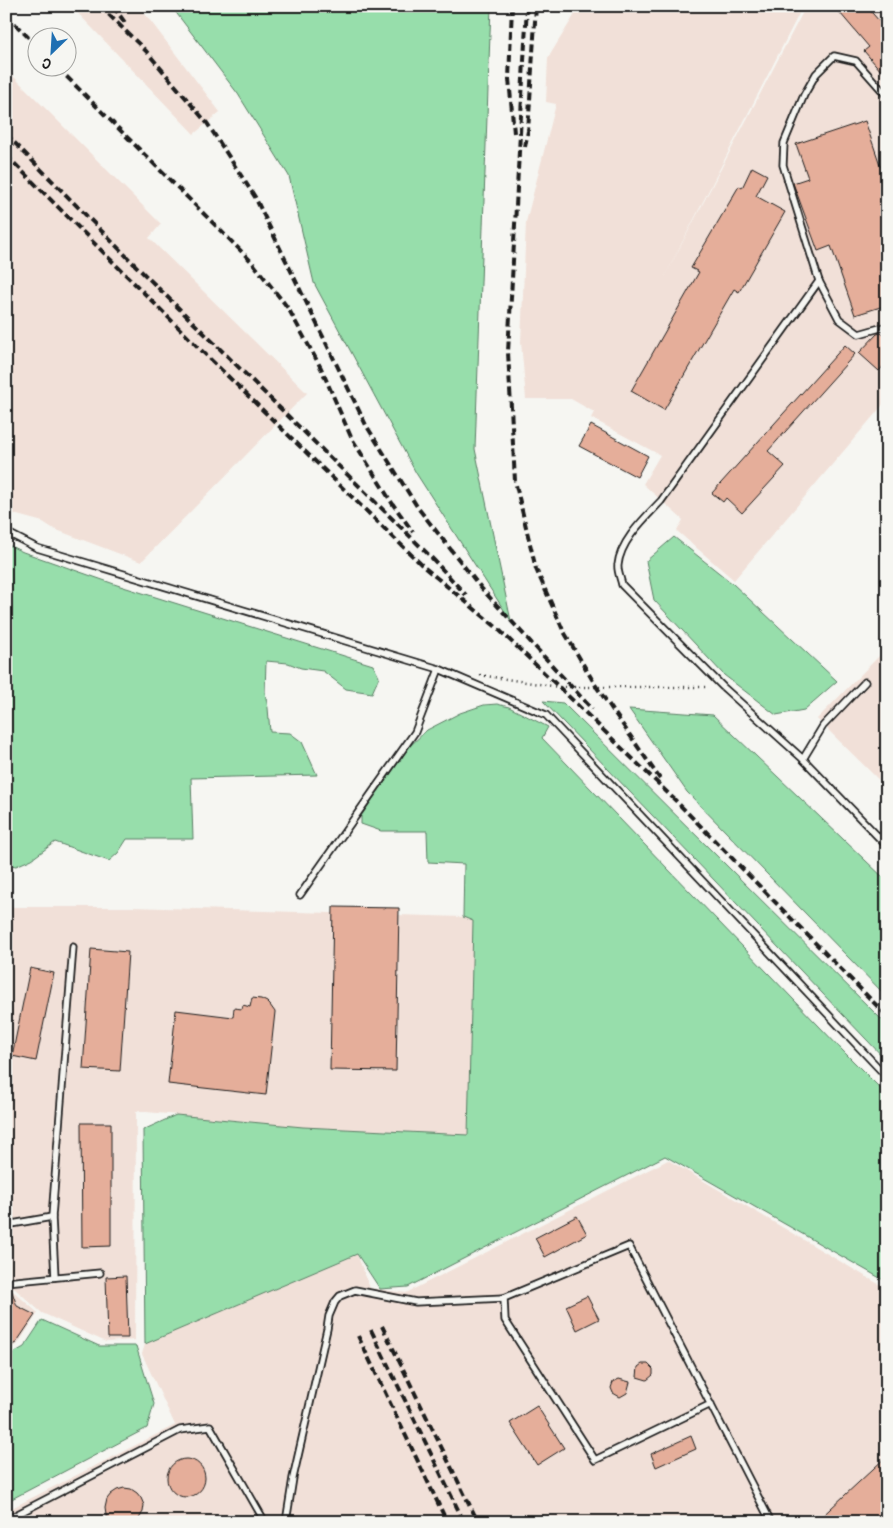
<svg xmlns="http://www.w3.org/2000/svg" width="893" height="1528" viewBox="0 0 893 1528" font-family="Pangolin,sans-serif">
<rect width="100%" height="100%" fill="#f6f6f2"/>
<filter id="ink" filterUnits="userSpaceOnUse"><feTurbulence type="fractalNoise" baseFrequency=".02" numOctaves="2"/><feDisplacementMap in="SourceGraphic" scale="10" xChannelSelector="R" yChannelSelector="G"/><feConvolveMatrix kernelMatrix="1 2 1 2 8 2 1 2 1" color-interpolation-filters="sRGB"/></filter>
<g filter="url(#ink)">
<g fill="#f1e0d8">
<path d="M71 6H139L220 112 194 134Z"/>
<path d="M580 6H803L665 276 806 6H873L887 23V400L734 580 677 531 683 520 643 484 660 455 591 418 594 412 571 399H526L521 342 526 222 556 104 546 102 548 58Z"/>
<path d="M6 69 161 224 149 238 307 393 141 562 54 529 43 522 6 512Z"/>
<path d="M887 648V788L817 719Z"/>
<path d="M6 907H132L463 917 473 921 468 1135 303 1127 136 1111 135 1340 106 1342 42 1313 14 1288 6 1289Z"/>
<path d="M668 1160 887 1289V1522H6V1511L175 1425 142 1354 145 1344 357 1254 370 1288 406 1293Z"/>
<path d="M13 1291 38 1313 18 1344 6 1351V1292Z"/>
</g>
<g fill="#97deab" stroke="#5a7d64">
<path d="M171 6H491L475 449 511 621 416 473 314 283 289 176 238 94Z"/>
<path d="M674 537 733 584 837 681 804 710 776 715 724 675 654 600 646 561Z"/>
<path d="M6 544 23 552 117 585 373 665 379 677 372 693 346 689 323 671 301 668 288 663 266 661 265 693 268 708 270 732 290 733 302 742 317 775 191 778 193 839H127L118 853 109 861 55 842 32 859 16 866 6 864Z"/>
<path d="M543 701 563 703 887 1025V1061Z"/>
<path d="M497 704 509 707 548 727 542 738 843 1051 887 1095V1282L665 1156 408 1287 380 1289 357 1254 145 1344 143 1130 176 1115 303 1127 468 1135 473 921 463 917 464 864 428 862 427 831H381L361 824V816L410 746 427 730 460 713 484 705Z"/>
<path d="M629 709 713 715 887 881V997L687 792Z"/>
<path d="M42 1320 99 1346H136L154 1404 147 1428 6 1502V1357L24 1347Z"/>
</g>
<g fill="#e5ae9a" stroke="#1c1c1c">
<path d="M834 6H866L887 30V78L864 51 869 47Z"/>
<path d="M865 121 887 185V305L855 315 831 246 818 251 793 183 808 178 796 144Z"/>
<path d="M752 167 767 175 756 196 785 212 739 292 734 289 664 410 631 391 699 272 691 268 739 186 742 188Z"/>
<path d="M881 333 887 338V362L879 371 859 353 877 334Z"/>
<path d="M845 345 855 354 768 451 785 466 742 513 726 498 723 502 712 493Z"/>
<path d="M591 425 648 456 637 477 579 446Z"/>
<path d="M333 907 399 908 396 1071 330 1070Z"/>
<path d="M91 949 128 952 120 1071 83 1069Z"/>
<path d="M30 968 54 973 36 1061 12 1056Z"/>
<path d="M252 998 261 999 267 1002 270 1005 275 1012 266 1095 168 1084 176 1010 233 1017 234 1008 242 1009 243 1005 250 1007Z"/>
<path d="M81 1123H111V1246L82 1247Z"/>
<path d="M577 1216 587 1234 545 1257 535 1238Z"/>
<path d="M126 1276 128 1338H108L106 1277Z"/>
<path d="M10 1286 17 1306 35 1315 16 1343 6 1348V1287Z"/>
<path d="M587 1296 599 1319 577 1330 566 1306Z"/>
<path d="M642 1364H648L653 1369V1375L647 1380 637 1377 638 1367Z"/>
<path d="M619 1379 630 1382 627 1393 620 1397 613 1393 611 1388 613 1382Z"/>
<path d="M537 1406 564 1448 537 1465 510 1423Z"/>
<path d="M691 1436 696 1449 656 1467 651 1454Z"/>
<path d="M887 1456V1509L873 1522H816Z"/>
<circle cx="186" cy="1478" r="19"/>
<path d="M124 1488 131 1489 137 1493 141 1498 144 1505 143 1512 137 1522H111L106 1515 105 1508 107 1499 111 1494 117 1490Z"/>
</g>
<g fill="none" stroke-linecap="round" stroke-linejoin="round">
<g stroke="#1c1c1c" stroke-width="9">
<g id="lane">
<path d="M887 96 856 61 834 56 816 74 804 95 784 143 783 165 819 281 839 319 859 334 887 326"/>
<path d="M819 281 661 501C645 518 620 541 618 565 617 571 621 579 622 585L723 687 803 759 887 846"/>
<path d="M6 532 37 548 439 669 546 715 887 1077"/>
<path d="M803 759 823 726 865 682"/>
<path d="M300 895 415 732 439 669"/>
<path d="M6 1225 52 1217"/>
<path d="M55 1277 52 1217 73 947"/>
<path d="M6 1282 100 1273"/>
<path d="M711 1404 595 1460 505 1320 504 1298 629 1246 771 1522"/>
<path d="M6 1520 180 1430 210 1426 265 1522"/>
<path d="M286 1522 293 1478 327 1329 329 1316 335 1302 340 1296 355 1290 416 1302 504 1298"/>
</g>
</g>
<path stroke="#1c1c1c" stroke-width="2.5" stroke-dasharray="1 4" stroke-linecap="butt" d="M480 675 559 687H708"/>
<use href="#lane" stroke="#f6f6f2" stroke-width="5.5"/>
<g stroke="#1c1c1c" stroke-width="4" stroke-dasharray="8 4" stroke-linecap="butt">
<path d="M100 6 146 51 207 123 255 197 366 425 418 508 482 589 592 709"/>
<path d="M113 6 126 24"/>
<path d="M512 6 509 79 514 133"/>
<path d="M527 6 508 352 515 481 536 569 563 630 596 686 660 779"/>
<path d="M6 15 38 47"/>
<path d="M58 68 252 262 288 308 321 368 351 437 392 503 413 532"/>
<path d="M6 134 139 269 430 556 466 595"/>
<path d="M525 147 528 131 536 6"/>
<path d="M6 155 204 353 425 568 495 626 559 687 674 799 887 1016"/>
<path d="M382 1326 478 1522"/>
<path d="M371 1330 464 1522"/>
<path d="M358 1336 447 1522"/>
</g>
</g>
</g>
<rect width="893" height="1528" fill="none" stroke="#f6f6f2" stroke-width="25"/>
<rect x="12" y="12" width="868" height="1503" fill="none" stroke="#1c1c1c" stroke-width="2" filter="url(#ink)"/>
<g transform="translate(52 52) rotate(205)"><circle r="24" fill="#f6f6f2" stroke="#9f9f9c"/>
<path d="M0-4L9 19L0 12L-9 19Z" fill="#1f6fb2"/>
<text y="-8" font-size="14" font-weight="bold" text-anchor="middle" fill="#1c1c1c">С</text>
</g>
</svg>
